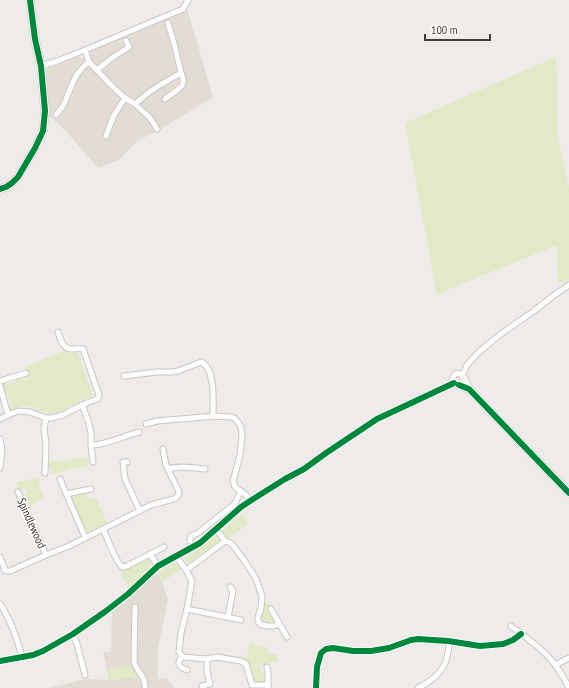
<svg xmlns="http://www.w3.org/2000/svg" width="569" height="688" viewBox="0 0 569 688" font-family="'PT Sans Narrow',sans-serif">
<rect width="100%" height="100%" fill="#eeebe8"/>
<g fill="#e3dcd5">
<path d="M187 9 213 97 159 130 137 141 119 160 98 168 63 128 51 117H49L45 69 79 56 80 58H83L91 54V51Z"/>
<path d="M157 573 161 578 168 599 158 648V679L166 678 171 683 174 688H47L87 679 109 680 103 652H111L112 611Z"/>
</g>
<g fill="#e1e9c7">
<path d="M556 57 558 139 569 187V280L558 283 557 245 437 294 405 123Z"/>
<path d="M66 350 70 353H78L93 396 80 401 62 411 50 414 29 407 21 406 9 410 7 406 11 404 8 395 5 396 3 383 6 381 7 384 16 382 15 378H19L22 380 25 379V376L28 374 25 367Z"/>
<path d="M87 457 88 466 74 468 51 475V469L49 466V461H65Z"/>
<path d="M39 478V486L45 498 27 506 23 496 27 493 25 488 19 490 16 482Z"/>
<path d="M85 493 87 494 88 499 96 498 107 523 87 532 85 531 71 500V496L73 494Z"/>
<path d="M242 514 248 524 228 539 221 531Z"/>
<path d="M216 535 220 541 218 543H216L186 564 185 560 186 556 196 551Z"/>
<path d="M148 559 151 561 150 568 129 589 119 568 123 570H125Z"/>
<path d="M173 563 176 564 181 569 163 582 162 578 158 573Z"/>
<path d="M264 603H270L271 606 267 608 274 620 273 623 271 624 263 622 261 619Z"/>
<path d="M250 644 268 648 267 653 277 655V657L278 661 250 668 248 662 244 659V657H247Z"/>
<path d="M131 667 133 670 140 679 126 678 118 680H110L107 668Z"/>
<path d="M260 667 262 674 265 673V680L263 682 254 683 250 669Z"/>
</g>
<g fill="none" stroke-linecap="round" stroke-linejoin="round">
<g stroke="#cbc7c4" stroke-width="7">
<g id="street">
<path d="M85 50 89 62 114 88 125 98 135 104 150 118 157 129"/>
<path d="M41 66 60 60 85 50 183 9 188 0"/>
<path d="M97 70 112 58 129 47 126 41"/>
<path d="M165 99C170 95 182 89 183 83 184 80 182 76 181 73"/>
<path d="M135 104C150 90 163 83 181 73L175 47 168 23"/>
<path d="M56 115C59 111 63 107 65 102 72 86 74 73 89 62"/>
<path d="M106 136 114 115 125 98"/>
<path d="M462 375 467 365 480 351 502 333 534 311 553 296 569 285"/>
<path d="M124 376 157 372H173L178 371 201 362C216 369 213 403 213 417"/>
<path d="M0 381 26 373"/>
<path d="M0 386 8 415"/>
<path d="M82 405 88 420 91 433V445L93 462"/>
<path d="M0 419 8 415 18 411 30 412 46 418H51L63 415 82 405 97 399 99 396 98 392 83 349C80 348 76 349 73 349 63 350 61 340 58 332"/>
<path d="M146 424 157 421 215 416 231 417 234 418 238 422 241 427 242 436 240 455 233 481 235 487 246 495 250 501"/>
<path d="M0 439 2 450 0 468"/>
<path d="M91 445C107 445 123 436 139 432"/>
<path d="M127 462H123L125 479 140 511"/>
<path d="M168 469C179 465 194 468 205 469"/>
<path d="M45 473 46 444 44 429 46 418"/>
<path d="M60 479 85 537"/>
<path d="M18 492 46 555"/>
<path d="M66 494 91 489"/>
<path d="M103 529C108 539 114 559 122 567L127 566 164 547"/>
<path d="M216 529 225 541"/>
<path d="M190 541V539L191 536 198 533 232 506 235 503 241 491"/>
<path d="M150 554 158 566"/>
<path d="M176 556 186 570 192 581 187 609 181 633 179 652 183 657 207 659 217 657 241 661 246 664 252 685H268"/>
<path d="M0 557 5 570 7 571H10L46 555 69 546 151 505 174 499 178 496 179 492 166 465 163 449"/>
<path d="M189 568 225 541 231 543 244 560 256 579 262 596 261 608 258 617V622L262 625 268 626H274L279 624"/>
<path d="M0 604C11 620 17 638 22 657"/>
<path d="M135 607 134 662C137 674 145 673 145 688"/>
<path d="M187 609 241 620"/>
<path d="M271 609 287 637"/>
<path d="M228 617 233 591 230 587"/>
<path d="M511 626C537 645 555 658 569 688"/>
<path d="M73 634 77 644 85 675"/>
<path d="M182 656C176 665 179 667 187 670"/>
<path d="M0 661 33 655 43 651 73 634 106 611 128 594 158 566 200 543 241 507 250 501 285 479 304 469 326 453 377 419 454 383 457 385 461 384 464 380 462 375 457 373 454 375 452 380 454 383"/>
<path d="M555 665 569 658"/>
<path d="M267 667 268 673V688"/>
<path d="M202 686 210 684 207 671V659"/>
<path d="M316 688 317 667 321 653 326 649 333 648 353 651H371L389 648 411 640 418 639 448 641 480 646 503 644 513 640 521 634"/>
<path d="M418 688C428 683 438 676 443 667 448 660 448 650 450 641"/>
</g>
</g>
<g stroke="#cfc8c0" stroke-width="9">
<g id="secondary">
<path d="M0 189 6 187 12 183 18 177 35 148 43 131 45 111 41 66 35 39 30 0"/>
<path d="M464 378 469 389 569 493"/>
<path d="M459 385 469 389"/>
</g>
</g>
<use href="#street" stroke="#fcfcfc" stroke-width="5"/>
<use href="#secondary" stroke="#f6f3ee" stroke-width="7"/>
<g stroke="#fff" stroke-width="8">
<g id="cycleway">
<path d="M0 189 6 187 12 183 18 177 35 148 43 131 45 111 41 66 35 39 30 0"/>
<path d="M459 385 469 389 569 493"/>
<path d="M0 661 33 655 43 651 73 634 106 611 128 594 158 566 200 543 241 507 250 501 285 479 304 469 326 453 377 419 454 383"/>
<path d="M316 688 317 667 321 653 326 649 333 648 353 651H371L389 648 411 640 418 639 448 641 480 646 503 644 513 640 521 634"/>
</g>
</g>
<use href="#cycleway" stroke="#00873e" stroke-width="6"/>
</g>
<g text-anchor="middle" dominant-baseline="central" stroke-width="3" stroke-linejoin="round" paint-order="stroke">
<g font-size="12" fill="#443b34" stroke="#fff">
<text transform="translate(32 523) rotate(66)">Spindlewood</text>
</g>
</g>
<path d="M425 34v6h65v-6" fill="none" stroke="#443b34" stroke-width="2"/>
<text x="431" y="34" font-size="12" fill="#443b34" stroke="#ffffff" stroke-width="3" paint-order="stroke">100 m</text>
</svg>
